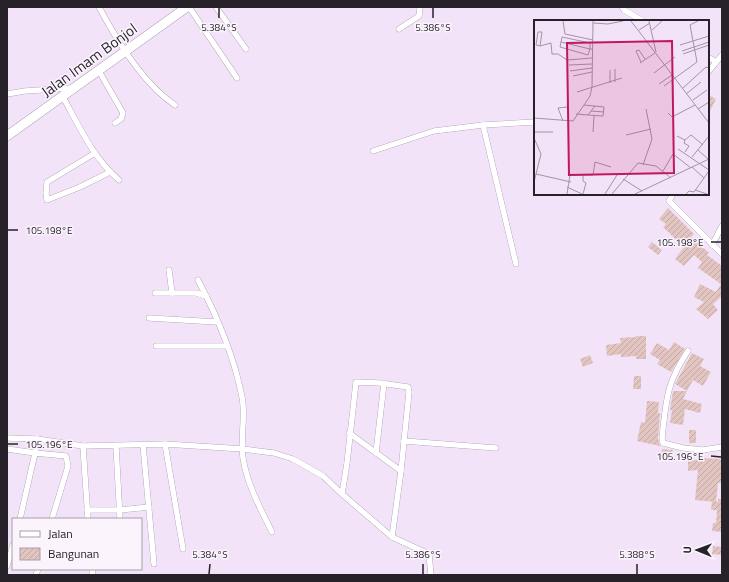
<svg xmlns="http://www.w3.org/2000/svg" width="729" height="582" viewBox="0 0 729 582" font-family="'Titillium Web',sans-serif">
<defs>
<pattern id="building-hatch" width="6" height="6" patternUnits="userSpaceOnUse"><rect width="6" height="6" fill="#e2c5c1"/><path d="M-1 1l2-2M0 6l6-6M5 7l2-2" fill="none" stroke="#c2a9a6"/></pattern>
</defs>
<rect width="100%" height="100%" fill="#f3e3f9"/>
<g fill="url(#building-hatch)">
<path d="M708 95 716 99 708 115Z"/>
<path d="M668 208 694 234 691 237 709 253 707 255 722 266V296L713 304 718 310 708 319 696 309 704 302 694 297 700 284 716 292 721 284 698 268 702 262 694 255 684 266 675 259 684 247 663 227 666 224 659 219Z"/>
<path d="M652 242 662 250 658 255 648 247Z"/>
<path d="M636 336H646V359H636V356L621 357V354L607 356 606 345 621 343 620 338 636 337Z"/>
<path d="M674 342 685 349 671 372 657 364 660 360 650 354 657 343 669 350Z"/>
<path d="M692 353 704 359 700 366 711 372 703 386 693 380 687 391 675 384Z"/>
<path d="M590 355 593 363 583 367 580 359Z"/>
<path d="M634 376H641V389H633Z"/>
<path d="M673 391H687L683 399 702 404 700 413 685 409 683 425 670 423 672 410H670Z"/>
<path d="M647 401 659 402 658 413H660L658 438 660 446 637 441 641 422 645 423Z"/>
<rect x="689" y="430" width="7" height="13"/>
<path d="M662 449 673 450V459H661Z"/>
<path d="M702 458 722 459V483H718L716 502 695 500 698 470 688 471V460H702Z"/>
<path d="M718 499H722V532L712 531 713 523H716L717 510H711L712 501 718 502Z"/>
<path d="M713 546 722 547V555L712 554Z"/>
</g>
<g fill="none" stroke-linecap="round" stroke-linejoin="round">
<g stroke="#96879b" stroke-width="6">
<g id="minor">
<path d="M99 7C117 41 143 84 175 105"/>
<path d="M189 7 237 78"/>
<path d="M216 7 246 49"/>
<path d="M622 7 624 10 643 21"/>
<path d="M399 29 419 16 420 7"/>
<path d="M708 57 716 62"/>
<path d="M99 71 123 113 121 119 115 123"/>
<path d="M708 72 722 55"/>
<path d="M7 94 25 91 71 88"/>
<path d="M63 97C79 126 93 158 119 180"/>
<path d="M483 125 516 264"/>
<path d="M373 151 434 131 483 125 535 122"/>
<path d="M95 153 47 182 46 193 47 200 80 187 110 172"/>
<path d="M673 194 669 201 722 254"/>
<path d="M712 245 722 226"/>
<path d="M169 270 172 293"/>
<path d="M198 280C217 316 234 356 242 397 246 416 240 438 243 458 247 484 260 508 272 532"/>
<path d="M155 293H196L206 296"/>
<path d="M149 318 217 322"/>
<path d="M156 346H227"/>
<path d="M688 351C666 383 666 402 662 438L663 443 683 448 703 450 722 447"/>
<path d="M349 433 401 471 409 392 408 387 380 383 356 382 347 463 342 494 392 537 429 554 431 575"/>
<path d="M7 438 37 439 83 446 165 444 243 449 274 453 293 459 323 476 342 494"/>
<path d="M404 441 496 448"/>
<path d="M165 444 183 549"/>
<path d="M143 445 154 564"/>
<path d="M83 446 88 519"/>
<path d="M116 446 120 519"/>
<path d="M7 449 35 453 37 439"/>
<path d="M376 453 384 383"/>
<path d="M87 510H120L149 507"/>
<path d="M20 519 35 453 66 456 68 466 52 519"/>
<path d="M392 537 401 471"/>
<path d="M7 566 13 545"/>
<path d="M92 569 93 575"/>
<path d="M36 575 38 569"/>
</g>
</g>
<g stroke="#96879b" stroke-width="10">
<path id="trunk" d="M7 136 187 7"/>
</g>
<use href="#minor" stroke="#fff" stroke-width="5.5"/>
<use href="#trunk" stroke="#fff" stroke-width="9"/>
</g>
<path fill="none" stroke="#272129" stroke-width="1.5" d="M219 18V8M433 18V8M8 230H18M711 242H721M8 444H18M711 456 721 457M209 574 210 564M423 574V564M637 574V564"/>
<g text-anchor="middle" dominant-baseline="central" stroke-width="3" stroke-linejoin="round" paint-order="stroke">
<g font-size="15" fill="#272129" stroke="#fbf4fd">
<text transform="translate(89 60) rotate(-36)">Jalan Imam Bonjol</text>
</g>
</g>
<g transform="translate(534 20)">
<rect width="175" height="175" fill="#f3e3f9"/>
<path fill="none" stroke="#a195a6" stroke-width="1" d="M29 1 31 14 59 20M97 1 175 103M115 1 122 32M59 3 74 4 89 1M105 10 116 3M118 10 128 1M27 22 56 29 54 35 26 27 28 17 56 23V29H59M146 25 175 16M6 26 2 25 4 12H8L6 26 17 23 18 34H24L33 40 58 38M102 31 105 30 111 39M102 31 107 42M148 31 175 22M149 34 175 25M106 43 121 33M35 45 58 44M76 50V63M36 51 58 48M120 53 141 37M39 56 58 52M81 62V49M125 64 138 55M130 66 163 42 156 5 164 1M149 68 172 47 175 48M43 72 88 58M152 74 167 62M159 80 173 70M50 85 56 76 58 67 59 1M164 89 175 82M57 91 70 92M134 93 138 97 161 85M42 94 54 95M0 98 39 101 50 85 70 87 69 96 54 95 61 86M29 101 24 88 33 87M0 112H19M59 112 60 96M92 115 117 109M143 116 151 120 157 115 169 125M0 118 7 134 0 162M144 129 175 150M164 130 174 139M151 132 155 126 150 123 151 120M158 137 175 116M109 145 118 119 112 89M158 147 170 158 175 151M129 151 139 134 157 148M2 154 37 162M89 159 108 171M33 167 48 174M161 170 173 174M33 174 36 155H59L61 142 77 147M49 174 52 163 49 161V156M71 174 83 155M78 174 104 143 122 146 137 158M101 174 175 139M152 174 155 171 160 172 170 158"/>
<path fill="#c2185b" fill-opacity="0.15" stroke="#c2185b" stroke-width="2" d="M138 21 140 153 35 155 33 23Z"/>
<rect width="175" height="175" fill="none" stroke="#272129" stroke-width="2"/>
</g>
<g font-size="10" text-anchor="middle" fill="#272129" stroke="#fbf4fd" stroke-width="3" stroke-linejoin="round" paint-order="stroke">
<text x="219" y="31">5.384°S</text>
<text x="433" y="31">5.386°S</text>
<text x="49" y="234">105.198°E</text>
<text x="680" y="246">105.198°E</text>
<text x="49" y="448">105.196°E</text>
<text x="680" y="460">105.196°E</text>
<text x="210" y="558">5.384°S</text>
<text x="423" y="558">5.386°S</text>
<text x="637" y="558">5.388°S</text>
</g>
<rect width="729" height="582" fill="none" stroke="#272129" stroke-width="16"/>
<rect x="12" y="518" width="130" height="52" fill="#fbf4fd" stroke="#a6a0a8"/>
<rect x="20" y="531" width="20" height="6" fill="#ffffff" stroke="#a6a0a8"/>
<text x="48" y="538" font-size="12" fill="#272129">Jalan</text>
<rect x="20" y="548" width="20" height="12" fill="url(#building-hatch)" stroke="#a6a0a8"/>
<text x="48" y="558" font-size="12" fill="#272129">Bangunan</text>
<g transform="translate(697 550) rotate(271)" stroke="#fbf4fd" stroke-width="3" paint-order="stroke">
<path d="M0-3L7 15L0 10L-7 15Z" fill="#272129"/>
<text y="-6" font-size="11" font-weight="bold" text-anchor="middle" fill="#272129">U</text>
</g>
</svg>
